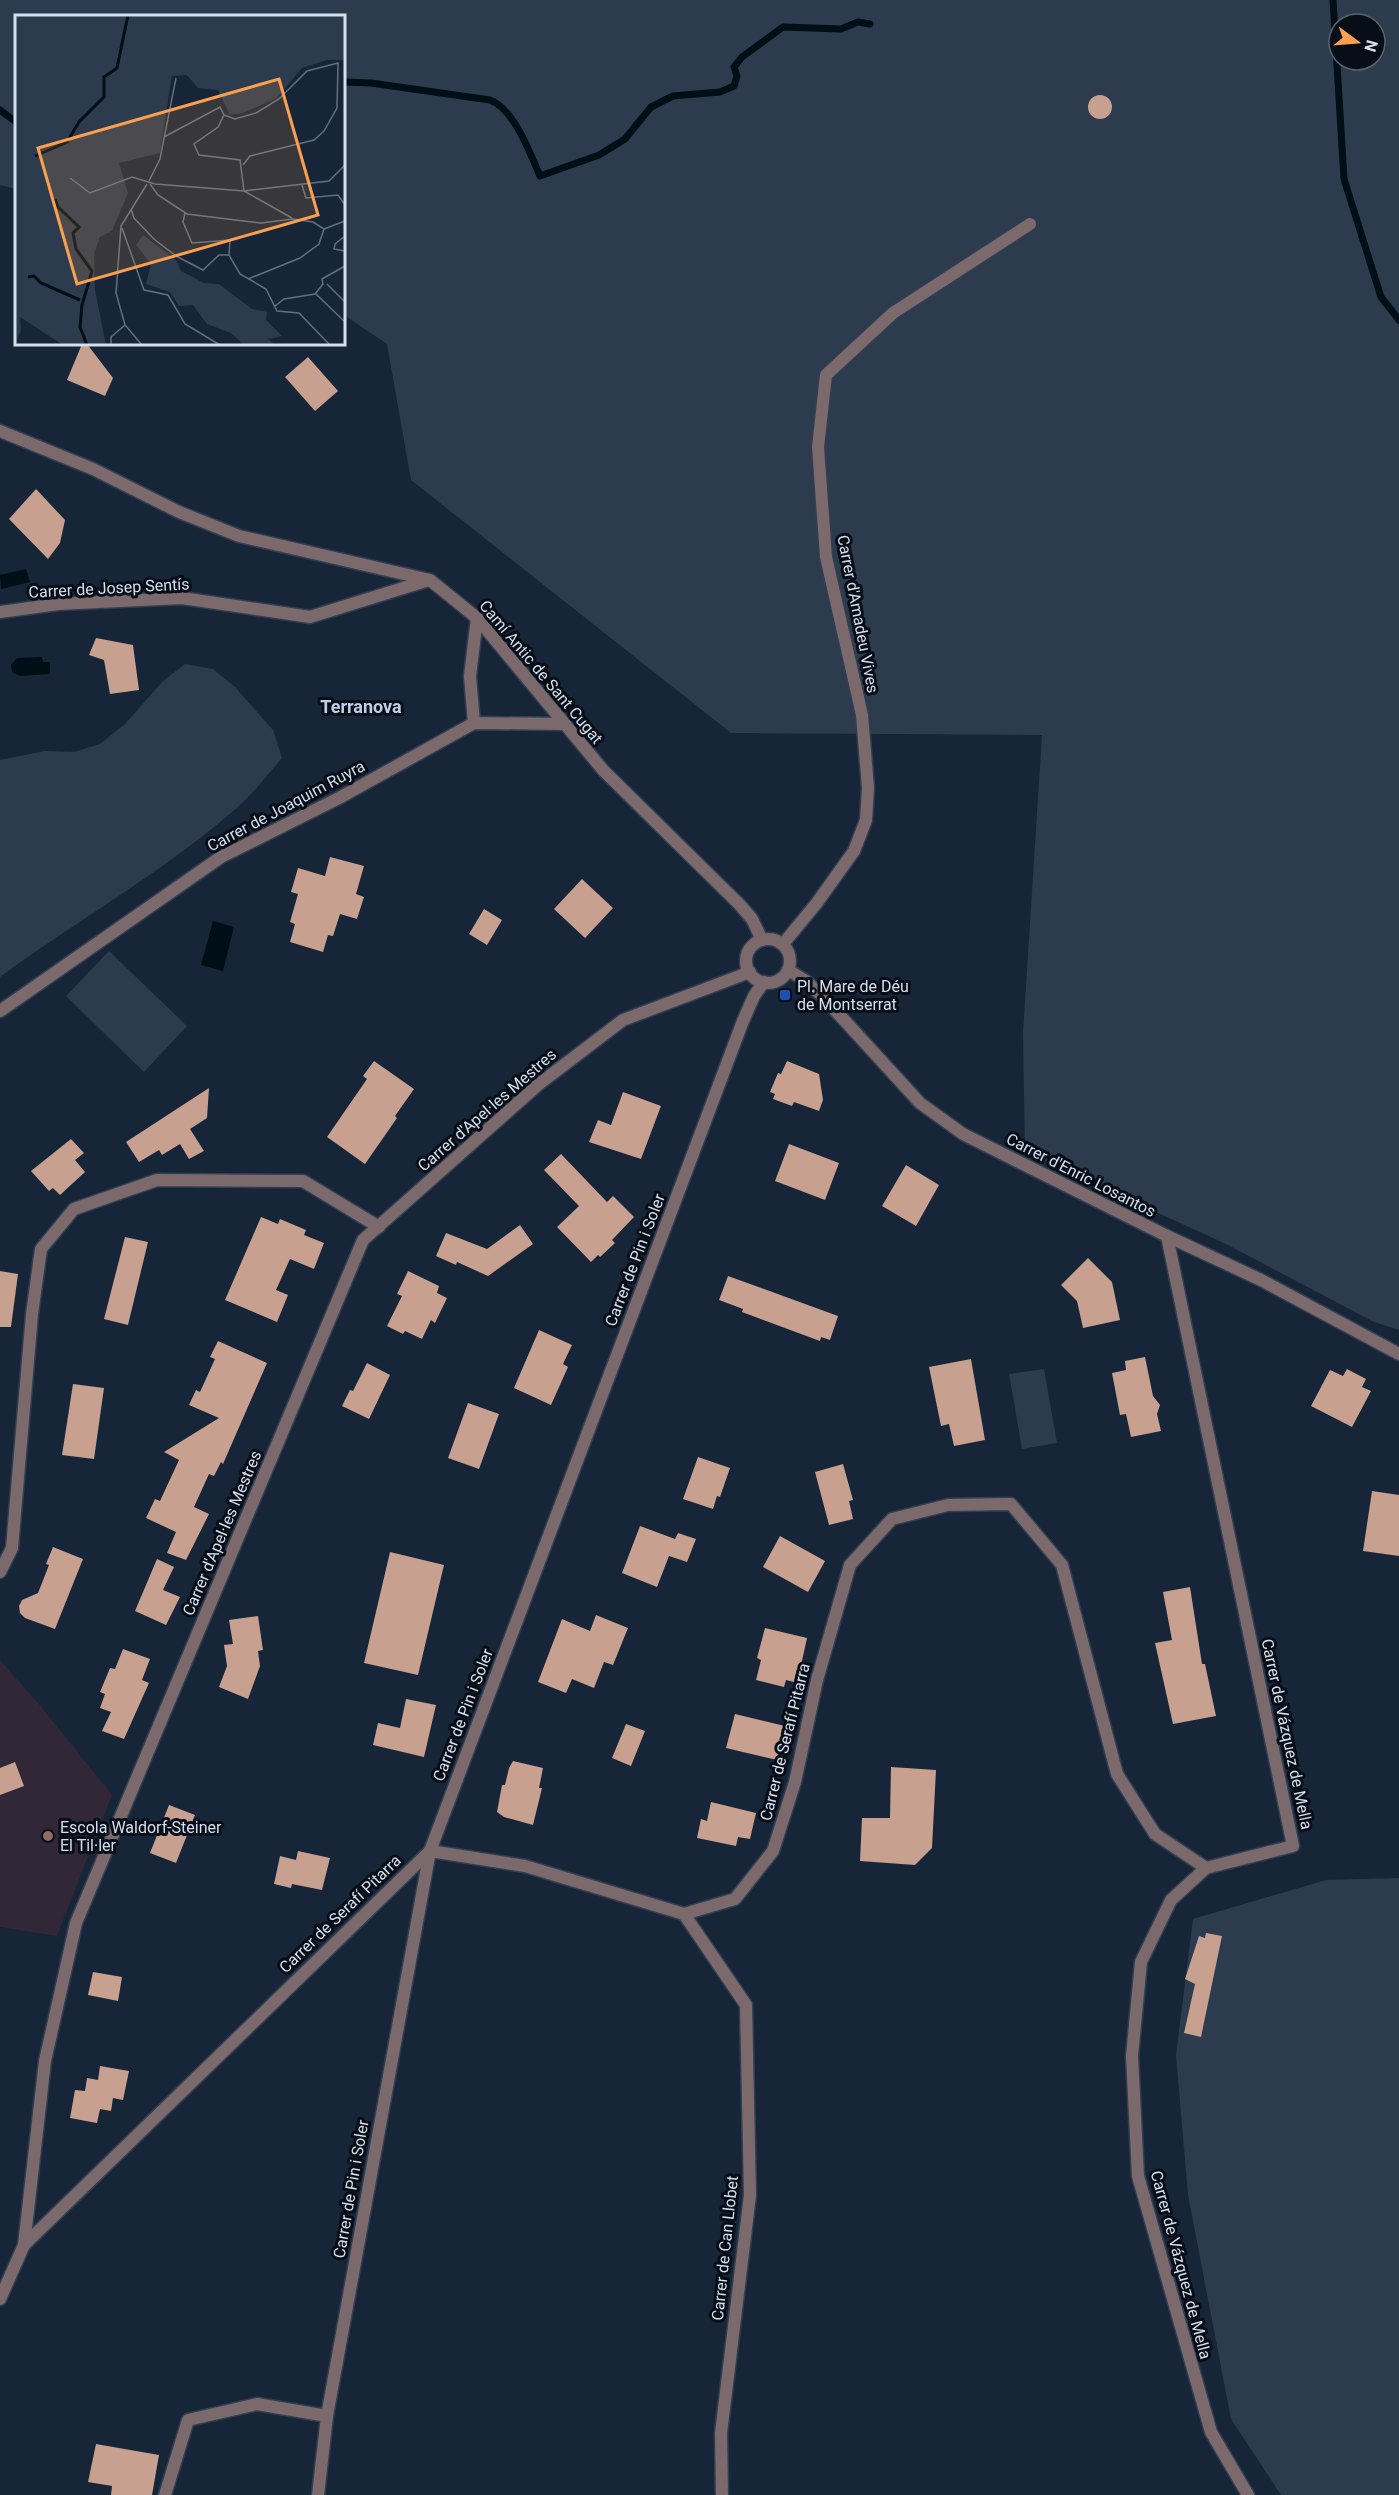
<svg xmlns="http://www.w3.org/2000/svg" width="1399" height="2495" viewBox="0 0 1399 2495" font-family="Roboto,sans-serif">
<rect width="100%" height="100%" fill="#172538"/>
<path fill="#312736" d="M0 1660 38 1703 112 1795 57 1936 0 1927Z"/>
<g fill="#2d3b4f" fill-rule="evenodd">
<path d="M0 0H1399V1330L1374 1322 1226 1244 1025 1152 1023 1033 1042 735 731 733 411 480 387 344 344 315V16H16V189L0 185ZM1339 24H1375V60H1339Z"/>
<path d="M185 664 213 669 235 687 273 730 282 758C266 776 251 797 232 812 160 874 76 921 0 977V760L45 751 74 752 100 744 125 724 163 681Z"/>
<path d="M109 951 187 1026 144 1072 66 996Z"/>
<path d="M1044 1369 1057 1443 1022 1449 1009 1374Z"/>
<path d="M1399 1878V2495H1281L1231 2419 1188 2195 1176 2055 1193 1919 1326 1880Z"/>
</g>
<g fill="#000e15">
<path d="M26 569 30 582 1 589 0 575Z"/>
<path d="M42 657 43 662H50V674L20 676 12 672 11 665 17 658Z"/>
<path d="M213 921 234 927 223 971 201 965Z"/>
</g>
<g fill="none" stroke-linecap="round" stroke-linejoin="round">
<g stroke="#000e15" stroke-width="7">
<path d="M1333 0 1344 179 1381 297 1399 320"/>
<path d="M344 82 371 83 490 100C514 109 530 153 540 176L599 155 625 139 651 107 673 96 720 92 734 86 737 76 734 67 742 57 783 27 841 29 858 22 870 24"/>
<path d="M0 110 16 122"/>
</g>
</g>
<g fill="#c7a090">
<circle cx="1100" cy="107" r="12"/>
<path d="M82 344H87L113 378 105 396 67 380Z"/>
<path d="M308 357 338 391 315 411 285 377Z"/>
<path d="M36 489 65 520 60 543 48 559 9 519Z"/>
<path d="M96 638 133 645 139 690 110 694 104 660 89 655Z"/>
<path d="M330 857 364 866 356 894 364 897 357 919 340 914 333 936 328 935 323 952 290 942 295 924 290 922 298 894 291 892 298 868 325 876Z"/>
<path d="M582 879 613 908 585 938 554 909Z"/>
<path d="M484 909 502 920 487 945 469 934Z"/>
<path d="M374 1061 414 1089 395 1116 397 1118 365 1164 327 1137 367 1079 363 1076Z"/>
<path d="M787 1061 819 1074 823 1100 819 1111 794 1102 792 1106 773 1099 775 1094 770 1092 778 1073 781 1074Z"/>
<path d="M209 1088 207 1118 190 1129 204 1151 189 1159 180 1144 162 1155 159 1150 139 1162 126 1142Z"/>
<path d="M623 1092 661 1106 641 1159 589 1142 598 1120 611 1125Z"/>
<path d="M71 1139 84 1153 75 1160 85 1172 60 1195 53 1188 49 1191 31 1171Z"/>
<path d="M789 1144 839 1163 825 1200 775 1181Z"/>
<path d="M561 1154 607 1202 613 1196 634 1217 612 1240 615 1243 600 1257 598 1255 591 1262 557 1227 579 1206 544 1170Z"/>
<path d="M906 1165 939 1185 916 1226 882 1206Z"/>
<path d="M261 1217 278 1224 280 1219 306 1230 304 1235 324 1243 314 1269 290 1259 276 1290 288 1295 277 1322 225 1300Z"/>
<path d="M520 1225 533 1244 488 1276 457 1262 456 1265 436 1256 446 1233 487 1249Z"/>
<path d="M125 1237 148 1242 128 1325 104 1319Z"/>
<path d="M1088 1258 1112 1282 1120 1320 1083 1328 1077 1301 1061 1285Z"/>
<path d="M0 1271 18 1274 11 1327H0Z"/>
<path d="M408 1271 439 1286 437 1293 447 1298 435 1323 431 1320 422 1339 405 1331 403 1334 387 1326 402 1296 397 1294Z"/>
<path d="M728 1276 838 1316 830 1340 821 1337 820 1341 742 1312 743 1309 719 1300Z"/>
<path d="M539 1330 572 1345 563 1364 568 1367 551 1405 514 1388Z"/>
<path d="M218 1341 267 1363 223 1464 221 1462 214 1476 209 1474 194 1507 209 1514 186 1560 167 1553 176 1532 146 1518 155 1499 160 1501 179 1460 164 1452 219 1418 189 1405 196 1390 200 1392 215 1359 210 1357Z"/>
<path d="M1145 1357 1153 1396 1160 1405 1157 1414 1161 1431 1131 1437 1126 1414 1120 1415 1112 1373 1126 1370 1125 1361Z"/>
<path d="M971 1359 985 1440 954 1446 949 1424 941 1426 929 1367Z"/>
<path d="M367 1363 390 1375 369 1419 342 1406 350 1390 353 1391Z"/>
<path d="M1347 1369 1366 1379 1362 1387 1371 1391 1352 1427 1311 1406 1330 1370 1343 1376Z"/>
<path d="M73 1384 104 1388 94 1459 62 1455Z"/>
<path d="M468 1403 499 1414 479 1469 448 1458Z"/>
<path d="M698 1457 730 1468 720 1497 717 1496 713 1509 683 1499Z"/>
<path d="M843 1464 853 1500 849 1501 853 1519 829 1525 815 1472Z"/>
<path d="M1372 1491 1399 1495V1556L1363 1551Z"/>
<path d="M640 1526 675 1539 678 1533 696 1539 687 1562 669 1556 657 1587 622 1573Z"/>
<path d="M780 1536 825 1561 808 1592 763 1567Z"/>
<path d="M53 1547 83 1559 55 1629 25 1618 20 1613 19 1606 22 1600 38 1593 49 1565 46 1564Z"/>
<path d="M390 1552 444 1565 418 1675 364 1663Z"/>
<path d="M157 1559 174 1567 163 1590 180 1597 166 1625 135 1611Z"/>
<path d="M1190 1587 1202 1664H1205L1216 1716 1173 1724 1155 1643 1172 1640 1163 1592Z"/>
<path d="M596 1615 628 1628 613 1665 604 1662 594 1688 572 1679 566 1693 538 1682 562 1619 590 1631Z"/>
<path d="M258 1616 263 1650 258 1651 260 1666 248 1699 219 1687 227 1666 224 1645 233 1644 229 1620Z"/>
<path d="M765 1628 807 1638 800 1670H797L794 1682 786 1680 784 1687 756 1680 761 1660 757 1658Z"/>
<path d="M123 1649 150 1659 142 1680 149 1683 124 1739 102 1731 111 1712 100 1708 105 1694 100 1692 110 1668 115 1669Z"/>
<path d="M406 1699 436 1705 424 1757 373 1745 378 1723 400 1728Z"/>
<path d="M735 1714 785 1726 777 1760 726 1748Z"/>
<path d="M626 1724 645 1731 631 1766 612 1758Z"/>
<path d="M513 1761 543 1768 539 1788H542L533 1825 504 1817 497 1812 502 1785H505L509 1768Z"/>
<path d="M15 1762 24 1786 0 1795V1768Z"/>
<path d="M891 1767 936 1770 932 1848 915 1865 860 1861 862 1818H890Z"/>
<path d="M711 1802 756 1813 750 1839 738 1837 736 1846 697 1838 701 1819 707 1821Z"/>
<path d="M169 1805 195 1815 176 1863 150 1853Z"/>
<path d="M298 1851 330 1858 322 1890 292 1884 291 1888 274 1884 280 1856 296 1860Z"/>
<path d="M1206 1933 1222 1936 1201 2037 1184 2033 1195 1984 1185 1979 1199 1936 1205 1938Z"/>
<path d="M93 1972 122 1977 118 2001 88 1995Z"/>
<path d="M100 2066 129 2071 123 2100 113 2098 111 2111 100 2109 97 2123 70 2118 75 2090 85 2091 87 2078 98 2080Z"/>
<path d="M96 2444 159 2455 152 2495H111L112 2486 88 2482Z"/>
</g>
<g fill="none" stroke-linecap="round" stroke-linejoin="round">
<g stroke="#323f51" stroke-width="15">
<g id="street">
<path d="M0 431 93 469 179 512 239 536 430 580 477 618 603 770 740 905 752 919 762 940"/>
<path d="M0 612 58 604 182 598 310 617 429 580"/>
<path d="M474 723 470 676 477 618"/>
<circle cx="768" cy="961" r="22"/>
<path d="M783 944 816 904 854 851 866 820 868 788 862 715 826 557 818 447 826 375 893 313 1030 224"/>
<path d="M788 970 806 981 823 997 920 1103 963 1134 1167 1236 1261 1280 1399 1354"/>
<path d="M0 1011 221 857 339 798 474 723 565 724"/>
<path d="M1167 1236 1293 1846 1206 1868 1171 1900 1141 1962 1132 2056 1138 2176 1211 2432 1248 2495"/>
<path d="M0 1572 12 1548 32 1314 41 1249 74 1209 157 1180 303 1181 379 1227"/>
<path d="M684 1914 746 2005 750 2195 721 2433 722 2495"/>
<path d="M24 2245 430 1851 525 1866 684 1914 735 1899 773 1851 795 1782 817 1680 850 1565 892 1519 948 1505 1011 1504 1062 1565 1117 1774 1155 1834 1206 1868"/>
<path d="M0 2299 24 2245 45 2061 76 1923 363 1240 539 1084 623 1020 750 972"/>
<path d="M165 2495 188 2420 257 2404 327 2416"/>
<path d="M318 2495 327 2416 430 1851 743 1021 754 996 764 982"/>
</g>
</g>
<use href="#street" stroke="#7b696c" stroke-width="12"/>
</g>
<rect fill="#1a4fb4" stroke="#080e17" stroke-width="2" x="779" y="989" width="12" height="12" rx="3"/>
<circle fill="#8d6e63" stroke="#080e17" stroke-width="2" cx="48" cy="1836" r="6"/>
<g text-anchor="middle" dominant-baseline="central" stroke-width="6" stroke-linejoin="round" paint-order="stroke">
<g font-size="16" fill="#d6dfed" stroke="#080e17">
<text transform="translate(109 588) rotate(-3)">Carrer de Josep Sentís</text>
<text transform="translate(858 614) rotate(79)">Carrer d'Amadeu Vives</text>
<text transform="translate(541 672) rotate(50)">Camí Antic de Sant Cugat</text>
<text transform="translate(286 806) rotate(-28)">Carrer de Joaquim Ruyra</text>
<text transform="translate(487 1110) rotate(-41)">Carrer d'Apel·les Mestres</text>
<text transform="translate(1081 1175) rotate(27)">Carrer d'Enric Losantos</text>
<text transform="translate(635 1260) rotate(-69)">Carrer de Pin i Soler</text>
<text transform="translate(222 1533) rotate(-67)">Carrer d'Apel·les Mestres</text>
<text transform="translate(463 1715) rotate(-69)">Carrer de Pin i Soler</text>
<text transform="translate(1287 1734) rotate(78)">Carrer de Vázquez de Mella</text>
<text transform="translate(785 1742) rotate(-76)">Carrer de Serafí Pitarra</text>
<text transform="translate(340 1914) rotate(-44)">Carrer de Serafí Pitarra</text>
<text transform="translate(351 2189) rotate(-80)">Carrer de Pin i Soler</text>
<text transform="translate(725 2248) rotate(-84)">Carrer de Can Llobet</text>
<text transform="translate(1181 2265) rotate(75)">Carrer de Vázquez de Mella</text>
</g>
<g font-size="16" fill="#d6dfed" stroke="#080e17" text-anchor="start">
<text x="797" y="986">Pl. Mare de Déu<tspan x="797" dy="18">de Montserrat</tspan></text>
<text x="60" y="1827">Escola Waldorf-Steiner<tspan x="60" dy="18">El Til·ler</tspan></text>
</g>
<g font-size="18" font-weight="bold" fill="#bccee8" stroke="#080e17">
<text x="361" y="706">Terranova</text>
</g>
</g>
<g transform="translate(15 15)">
<rect width="330" height="330" fill="#172538"/>
<path d="M0 0H330V45H312L287 53 262 83 228 98 215 100 203 75 183 73 172 60 157 61 145 138 104 148 113 178 97 216 85 222 79 239 80 275 91 330H48L5 302 6 315 0 330ZM128 220 161 245 166 256 189 268 204 269 237 294 252 297 251 305 267 321 253 324 260 330H229L216 318 192 309 178 290 164 291 155 277 131 269 136 249 121 230Z" fill="#2d3b4f"/>
<path fill="none" stroke="#000e15" stroke-width="3" d="M20 141 52 127 64 107 89 82V62L102 53 113 0M40 184 43 192 64 212 58 218 61 234 77 256 67 290 65 312 72 330M13 262 19 261 26 268 65 285"/>
<path fill="none" stroke="#636f80" stroke-width="1.5" d="M209 100 203 112 179 129 184 140 225 145 229 176 277 203M149 122 205 92 209 100 220 104 241 98 264 84 292 56 323 48 322 93 309 116 299 125 235 141 228 150M55 163 75 178 117 162 140 169 229 176 314 166 330 150M134 166 145 144 161 63M135 169 143 180 172 199 246 208 278 204 298 207 309 214M287 170 291 183 323 180 330 190M116 194 119 203 139 224 161 241 188 255 204 240H214L225 259 251 274 262 296 284 298 315 330M170 198 168 207 177 228 215 225 214 240M107 213 129 275 153 280 170 309 205 330M309 214 330 206M330 221 320 229 319 234 330 236M233 264 285 243 304 229 309 214M312 269 330 287M301 279 330 307M259 292 269 284 300 279 308 269 307 264 330 251M96 330V322L110 310M127 330 110 310 101 278 106 211 132 169"/>
<path fill="#fa9f4e" fill-opacity="0.15" stroke="#fa9f4e" stroke-width="3" d="M264 64 303 200 62 269 23 133Z"/>
<rect width="330" height="330" fill="none" stroke="#d6dfed" stroke-width="3"/>
</g>
<g transform="translate(1357 42) rotate(106)"><circle r="28" fill="#080e17" stroke="#5a626d" stroke-width="1.5"/>
<path d="M0-4.5L10 22L0 15L-10 22Z" fill="#fa9f4e"/>
<text y="-9" font-size="16" font-weight="bold" text-anchor="middle" fill="#d6dfed">N</text>
</g>
</svg>
